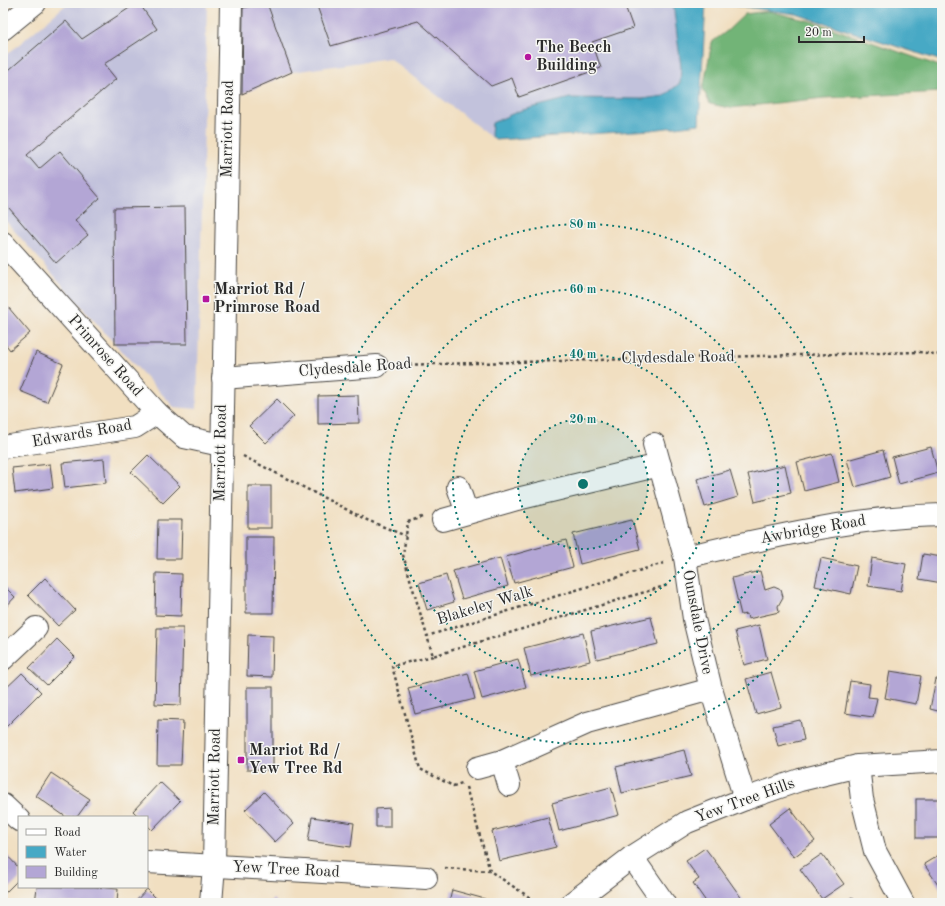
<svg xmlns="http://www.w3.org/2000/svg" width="945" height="906" viewBox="0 0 945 906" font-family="'Old Standard TT',serif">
<rect width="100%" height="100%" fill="#f6f6f2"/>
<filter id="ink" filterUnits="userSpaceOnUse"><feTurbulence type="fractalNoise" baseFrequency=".025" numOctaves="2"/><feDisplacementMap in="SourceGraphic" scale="8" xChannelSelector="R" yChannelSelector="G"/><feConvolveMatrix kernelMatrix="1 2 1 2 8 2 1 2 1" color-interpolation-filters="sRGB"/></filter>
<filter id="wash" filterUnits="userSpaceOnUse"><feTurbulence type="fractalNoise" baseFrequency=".012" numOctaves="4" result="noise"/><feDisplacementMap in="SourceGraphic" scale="16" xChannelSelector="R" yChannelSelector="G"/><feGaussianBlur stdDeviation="0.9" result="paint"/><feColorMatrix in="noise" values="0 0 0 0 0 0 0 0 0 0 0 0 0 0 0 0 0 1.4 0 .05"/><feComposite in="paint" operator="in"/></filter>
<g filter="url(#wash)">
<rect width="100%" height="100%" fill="#f1dfc1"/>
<g fill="#c2c2dc">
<path d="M68 3H207L197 409 174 407 115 344 3 218V58Z"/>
<path d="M231 3H689L699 124 495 140 389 58 292 72 229 98Z"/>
</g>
<path fill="#72b477" stroke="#4e7051" d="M768 11 814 22 942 67V92L824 98 730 108 710 104 703 89 712 42 727 31 745 14Z"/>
<g fill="#46a9c5" stroke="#386a78">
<path d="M673 3H706L699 124 651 130 495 140 491 135 492 123 519 111 570 98 642 99 664 96 680 83 681 67Z"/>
<path d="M716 3H942V61L796 14Z"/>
</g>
<g id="blocks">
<g fill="#b3a6d5">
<path d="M137 3H139L157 29 104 64 116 79 27 155 39 169 60 151 100 198 75 220 88 235 56 263 3 201V75L66 21 82 39Z"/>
<path d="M267 3 292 72 242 94 243 8Z"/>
<path d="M316 3H624L633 28 592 42 601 68 519 97 512 78 491 86 418 21 331 46Z"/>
<path d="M185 207 187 344H115L114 208Z"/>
<path d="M3 301 30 333 10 350 3 341Z"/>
<path d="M36 352 63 364 47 402 20 391Z"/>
<path d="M358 395 359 423 318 424V396Z"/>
<path d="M277 399 294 416 266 443 249 426Z"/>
<path d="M931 447 938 473 899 484 892 457Z"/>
<path d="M883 450 890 477 855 487 847 460Z"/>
<path d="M832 453 839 482 804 491 797 462Z"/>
<path d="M148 455 180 486 163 503 131 472Z"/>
<path d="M104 459 106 483 65 488 62 463Z"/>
<path d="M50 464 53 488 15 493 12 468Z"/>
<path d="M785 465 791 493 755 502 748 474Z"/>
<path d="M730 470 738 497 705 507 697 479Z"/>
<rect x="248" y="486" width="23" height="42"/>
<path d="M158 520H182L181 559H157Z"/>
<path d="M632 520 640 549 580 564 573 534Z"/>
<path d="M246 537H274L273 613H246Z"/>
<path d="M566 540 573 567 514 583 506 557Z"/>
<path d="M923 554 942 557V583L919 579Z"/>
<path d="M500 558 508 586 462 599 453 571Z"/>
<path d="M821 558 857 566 851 594 815 586Z"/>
<path d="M872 558 906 564 901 591 868 586Z"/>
<path d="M760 571 765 590 774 587 781 590 783 597 778 606 779 612 748 619 747 614 741 615 732 578Z"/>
<path d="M156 573 182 574 181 616 155 615Z"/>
<path d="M446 575 454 602 427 610 419 583Z"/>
<path d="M45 578 75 610 58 626 28 595Z"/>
<path d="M3 585 15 597 3 610Z"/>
<path d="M651 617 658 644 597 659 591 631Z"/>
<path d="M759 625 767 659 744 665 735 631Z"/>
<path d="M157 628H183L181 705 155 704Z"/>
<path d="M583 633 590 661 531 676 524 648Z"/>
<path d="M248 635 273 636 272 677 247 676Z"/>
<path d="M57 639 75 657 47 685 29 668Z"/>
<path d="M518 659 526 687 482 699 474 671Z"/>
<path d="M890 671 921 676 916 704 885 698Z"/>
<path d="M771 672 781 707 756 714 746 679Z"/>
<path d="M22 673 41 692 3 730V691Z"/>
<path d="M468 673 475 699 415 714 408 688Z"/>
<path d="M936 679 942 680V712L930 709Z"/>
<path d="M850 681 870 684 868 697 877 698 873 717 845 713Z"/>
<rect x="247" y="687" width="26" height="83"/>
<path d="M158 720 183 721 181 765H157Z"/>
<path d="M800 720 804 740 778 746 773 726Z"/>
<path d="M684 750 691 776 622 793 616 767Z"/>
<path d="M51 773 90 799 77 817H66L36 796Z"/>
<path d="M160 782 180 801 152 830 147 825V817H139L133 811Z"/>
<path d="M611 787 619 815 559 831 552 803Z"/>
<path d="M264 792 294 824 275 842 245 810Z"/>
<rect x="916" y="799" width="25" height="39"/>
<path d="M390 808V827H376V809Z"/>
<path d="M790 808 815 841 794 857 769 824Z"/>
<path d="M312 817 354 823 351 847 308 841Z"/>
<path d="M548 817 556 847 499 861 492 831Z"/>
<path d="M705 848 718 865 745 903H707L693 883 699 879 686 861Z"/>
<path d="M3 851 19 868V879L3 895Z"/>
<path d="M942 853V891L924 864Z"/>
<path d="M822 854 844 884 822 899 800 869Z"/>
<path d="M37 887H95L118 889 117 903H35Z"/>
<path d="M147 889 161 903H134Z"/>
<path d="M452 890 485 899 484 903H449Z"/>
<path d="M852 897 857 903H843Z"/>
<path d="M273 899 277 903H268Z"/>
</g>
</g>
</g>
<g filter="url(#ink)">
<use href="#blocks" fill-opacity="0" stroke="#494642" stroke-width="1"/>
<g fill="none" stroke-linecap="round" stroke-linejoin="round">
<g stroke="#494642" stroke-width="24">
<g id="minor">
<path d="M3 243 157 413 184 437 221 445"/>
<path d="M223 378 377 366"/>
<path d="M654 444 685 557 694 619 711 689 745 799"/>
<path d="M3 447 135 427 157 413"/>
<path d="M458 487 467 513"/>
<path d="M443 520 517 499 660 465"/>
<path d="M685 557C770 537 854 517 942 515"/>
<path d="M3 659 36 628"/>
<path d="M502 761 509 785"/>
<path d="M858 766 862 799 875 851 903 903"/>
<path d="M477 768 502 761 587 723 711 689"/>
<path d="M3 805 19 820"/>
<path d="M632 857 664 903"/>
<path d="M147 862 426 878"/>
<path d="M211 903 214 866 231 3"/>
<path d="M572 903 632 857 687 822 745 799 800 780 858 766 942 761"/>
</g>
</g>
<g stroke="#494642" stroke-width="24">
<path id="major" d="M3 29 35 3"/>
</g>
<g stroke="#494642" stroke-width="2.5" stroke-dasharray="3 3" stroke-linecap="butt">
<path d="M397 365 919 352 942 355"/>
<path d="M243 456 367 520 406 536"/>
<path d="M422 517 408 522 403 555 427 636"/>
<path d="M664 563 427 636 433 656 668 585"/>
<path d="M433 656 392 666 420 769 453 786 462 783"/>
<path d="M466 787 490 871 538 903"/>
<path d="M445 868 490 871"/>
</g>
<use href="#minor" stroke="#fff" stroke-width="22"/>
<use href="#major" stroke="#fff" stroke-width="22"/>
</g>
</g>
<circle cx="583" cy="484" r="65" fill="#0f766e" fill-opacity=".12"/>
<g fill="none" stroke="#0f766e" stroke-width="2" stroke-dasharray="2 4">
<circle cx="583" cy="484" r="65"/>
<circle cx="583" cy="484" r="130"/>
<circle cx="583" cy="484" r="195"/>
<circle cx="583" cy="484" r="260"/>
</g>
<g fill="#b5179e" stroke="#f6f6f2" stroke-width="1.5">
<circle cx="528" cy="57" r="4"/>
<rect x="202" y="295" width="8" height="8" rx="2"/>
<rect x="237" y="756" width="8" height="8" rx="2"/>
</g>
<g text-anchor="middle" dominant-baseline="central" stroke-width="3" stroke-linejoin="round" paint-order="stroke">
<g font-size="16" font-weight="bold" fill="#2b2b2b" stroke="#f6f6f2" text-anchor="start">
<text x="536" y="48">The Beech<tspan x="536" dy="18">Building</tspan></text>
<text x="214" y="290">Marriot Rd /<tspan x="214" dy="18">Primrose Road</tspan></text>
<text x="249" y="751">Marriot Rd /<tspan x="249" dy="18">Yew Tree Rd</tspan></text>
</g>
<g font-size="16" fill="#2b2b2b" stroke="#f6f6f2">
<text transform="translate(228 129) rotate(-89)">Marriott Road</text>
<text transform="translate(105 356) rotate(48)">Primrose Road</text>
<text transform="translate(678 358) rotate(-1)">Clydesdale Road</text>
<text transform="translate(355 368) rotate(-4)">Clydesdale Road</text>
<text transform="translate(82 434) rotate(-10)">Edwards Road</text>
<text transform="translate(221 453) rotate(-89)">Marriott Road</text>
<text transform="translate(813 530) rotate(-10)">Awbridge Road</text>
<text transform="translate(485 606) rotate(-17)">Blakeley Walk</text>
<text transform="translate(697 622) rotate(79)">Ounsdale Drive</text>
<text transform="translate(215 777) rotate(-89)">Marriott Road</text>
<text transform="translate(745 801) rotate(-20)">Yew Tree Hills</text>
<text transform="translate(286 870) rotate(3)">Yew Tree Road</text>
</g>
</g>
<circle cx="583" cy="484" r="6" fill="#0f766e" stroke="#f6f6f2" stroke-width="2"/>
<g font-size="12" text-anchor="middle" font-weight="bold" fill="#0f766e" stroke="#f6f6f2" stroke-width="3" stroke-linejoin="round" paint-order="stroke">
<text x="583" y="228">80 m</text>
<text x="583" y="293">60 m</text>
<text x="583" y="358">40 m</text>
<text x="583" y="423">20 m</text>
</g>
<rect width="945" height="906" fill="none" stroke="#f6f6f2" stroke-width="16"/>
<rect x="18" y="816" width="130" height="72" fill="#f6f6f2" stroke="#a5a5a2"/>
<rect x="26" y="829" width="20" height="6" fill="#ffffff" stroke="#a5a5a2"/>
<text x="54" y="836" font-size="12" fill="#2b2b2b">Road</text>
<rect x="26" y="846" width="20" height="12" fill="#46a9c5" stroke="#a5a5a2"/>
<text x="54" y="856" font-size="12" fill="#2b2b2b">Water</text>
<rect x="26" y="866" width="20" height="12" fill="#b3a6d5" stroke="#a5a5a2"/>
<text x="54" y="876" font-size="12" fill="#2b2b2b">Building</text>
<path d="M799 36v6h65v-6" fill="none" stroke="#2b2b2b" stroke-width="2"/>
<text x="805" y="36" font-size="12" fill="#2b2b2b" stroke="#f6f6f2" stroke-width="3" paint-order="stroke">20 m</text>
</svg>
